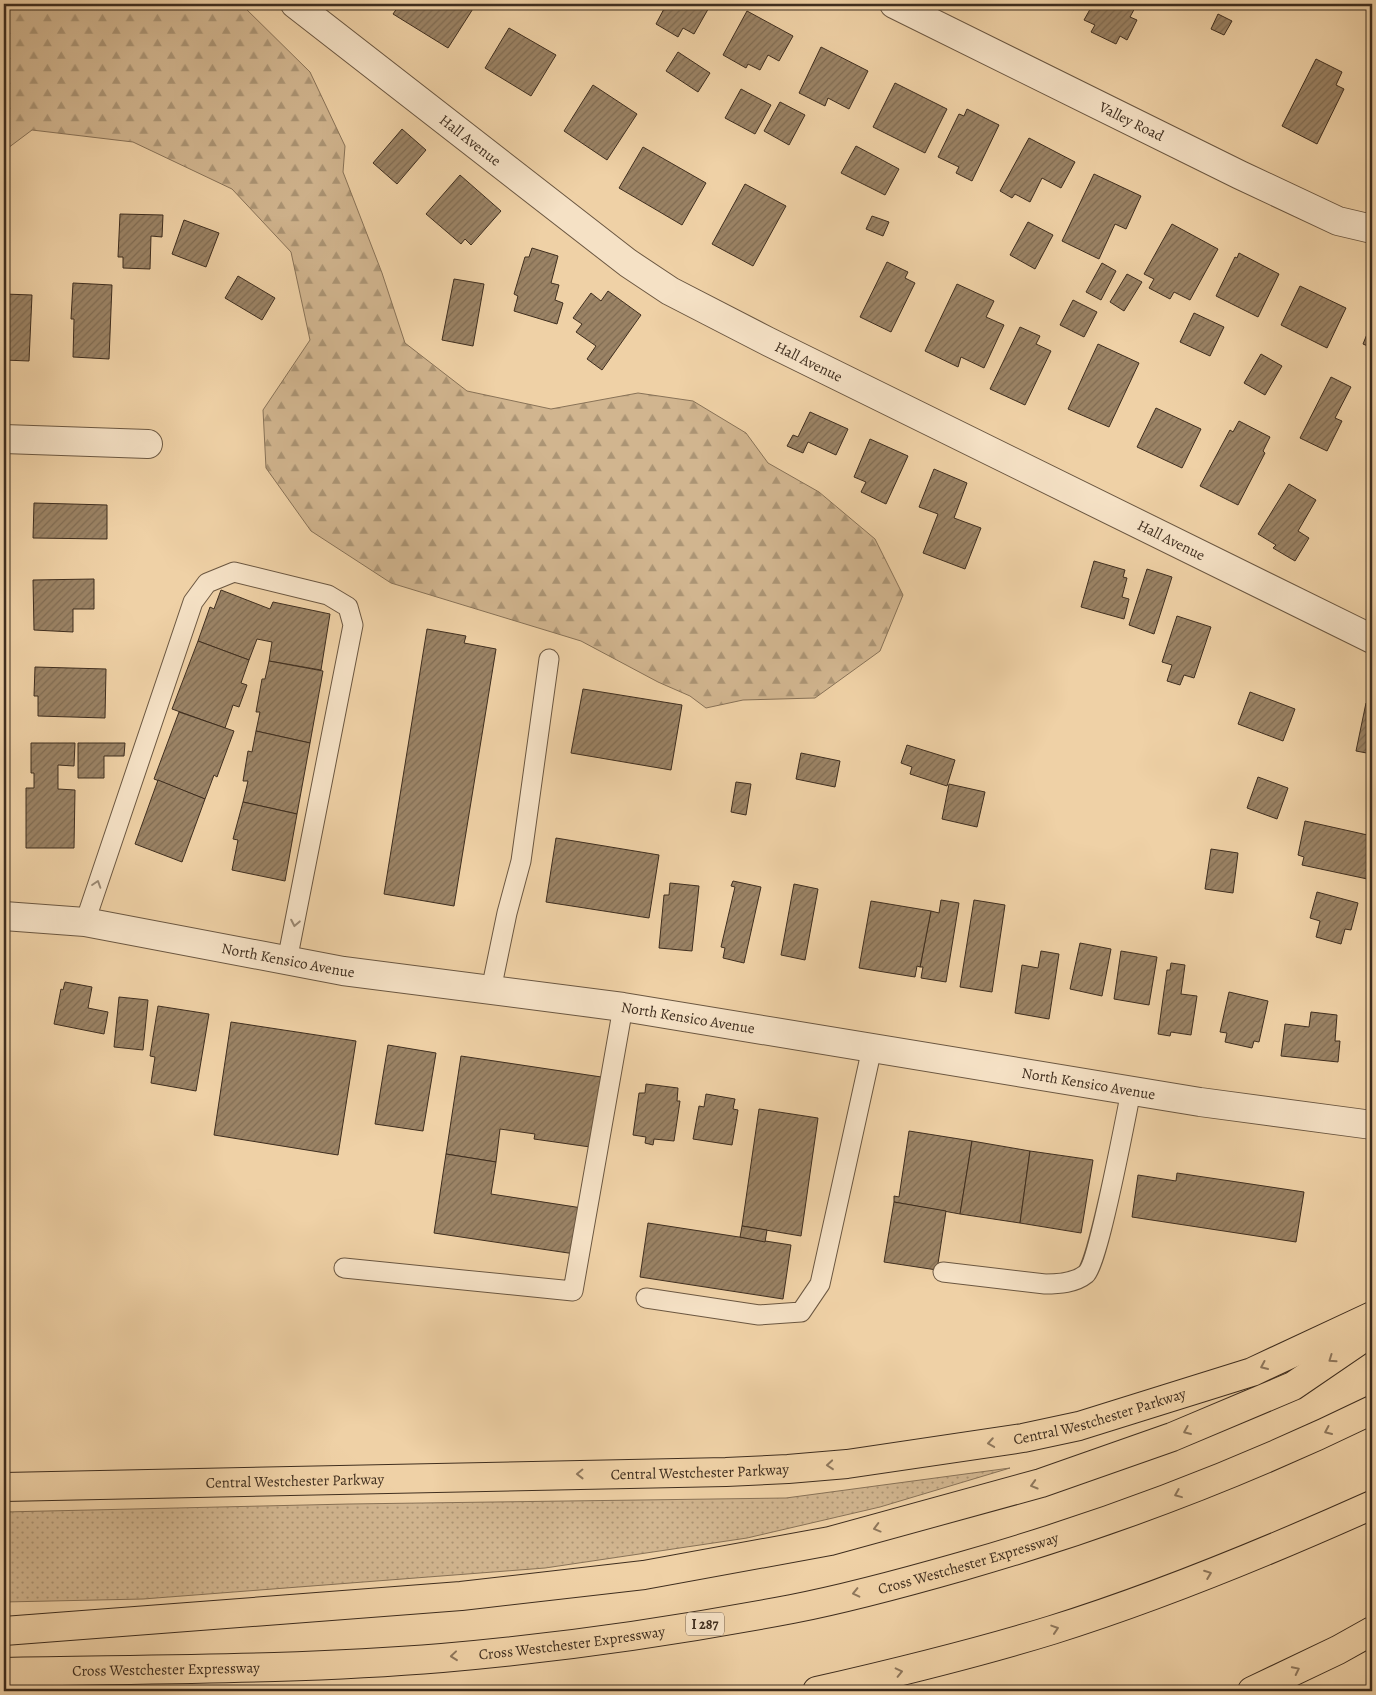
<svg xmlns="http://www.w3.org/2000/svg" width="1376" height="1695" viewBox="0 0 1376 1695" font-family="Alegreya,serif">
<defs>
<pattern id="grass-dots" width="8" height="8" patternUnits="userSpaceOnUse" patternTransform="scale(1.25)"><rect width="8" height="8" fill="#d1b58f"/><path d="M2 2h.1M6 6h.1" fill="none" stroke="#ab9474" stroke-width="1.8" stroke-linecap="round"/></pattern>
<pattern id="forest-firs" width="22" height="20" patternUnits="userSpaceOnUse" patternTransform="scale(1.25)"><rect width="22" height="20" fill="#d1b58f"/><path d="M5 1l3.5 6h-7zM16 11l3.5 6h-7z" fill="#ab9474"/></pattern>
<pattern id="building-hatch" width="6" height="6" patternUnits="userSpaceOnUse" patternTransform="scale(1.25)"><rect width="6" height="6" fill="#9b8365"/><path d="M-1 1l2-2M0 6l6-6M5 7l2-2" fill="none" stroke="#806c53"/></pattern>
</defs>
<rect width="100%" height="100%" fill="#efd1a6"/>
<filter id="stains"><feTurbulence type="fractalNoise" baseFrequency=".004" numOctaves="4"/><feColorMatrix values="0 0 0 0 .2 0 0 0 0 .09 0 0 0 0 .02 0 0 0 .5 -.17"/></filter>
<radialGradient id="worn" r=".72"><stop offset=".6" stop-color="#630" stop-opacity="0"/><stop offset="1" stop-color="#630" stop-opacity=".3"/></radialGradient>
<path fill="url(#grass-dots)" stroke="#887257" d="M1010 1468 880 1507 747 1538 545 1568 143 1599 4 1602V1512L349 1504 786 1498Z"/>
<path fill="url(#forest-firs)" stroke="#887257" d="M4 4H241L310 72 345 146 343 172 382 273 405 343 467 391 551 409 638 393 693 401 746 433 768 463 819 492 875 539 903 595 880 651 815 698 743 700 706 708 690 696 658 682 581 641 391 583 311 531 266 468 263 410 310 340 291 252 232 189 133 142 32 130 4 151Z"/>
<g fill="url(#building-hatch)" stroke="#3f2e1f">
<path d="M400 4H476L448 48 393 14Z"/>
<path d="M665 4H711L694 34 683 28 678 37 656 24 666 5Z"/>
<path d="M1093 4H1137L1130 17 1137 20 1127 40 1120 36 1116 44 1091 32 1095 25 1084 20Z"/>
<path d="M747 11 793 36 779 61 768 55 760 70 748 64 746 68 723 55Z"/>
<path d="M1218 14 1232 21 1224 35 1211 29Z"/>
<path d="M509 28 556 55 531 96 485 68Z"/>
<path d="M821 47 868 71 849 109 828 98 825 106 799 93Z"/>
<path d="M678 52 710 73 698 92 666 71Z"/>
<path d="M1316 59 1342 72 1336 85 1344 89 1317 144 1282 126Z"/>
<path d="M895 83 947 109 925 153 873 127Z"/>
<path d="M593 85 637 114 607 160 564 131Z"/>
<path d="M741 89 771 105 755 134 725 118Z"/>
<path d="M780 102 805 115 789 145 764 131Z"/>
<path d="M967 109 999 125 972 181 956 173 959 167 938 157 959 114 964 116Z"/>
<path d="M402 129 426 150 397 184 373 163Z"/>
<path d="M1029 138 1075 162 1061 188 1042 178 1030 202 1015 194 1012 198 1000 191Z"/>
<path d="M856 146 899 169 885 195 841 173Z"/>
<path d="M643 147 706 183 682 225 619 188Z"/>
<path d="M1094 174 1141 196 1126 229 1115 224 1099 259 1062 241Z"/>
<path d="M460 175 501 211 471 245 465 239 461 244 426 214Z"/>
<path d="M745 184 786 206 753 266 712 244Z"/>
<path d="M120 214 163 215 162 237 151 236 150 269 123 268V257H118Z"/>
<path d="M872 216 889 222 883 236 866 229Z"/>
<path d="M184 220 219 233 206 267 172 254Z"/>
<path d="M1028 222 1053 235 1035 269 1010 255Z"/>
<path d="M1172 224 1218 249 1190 300 1174 292 1170 299 1149 288 1154 279 1144 274Z"/>
<path d="M532 248 558 256 551 283 559 285 555 300 563 303 557 324 514 311 518 296 514 294 525 257H529Z"/>
<path d="M1239 253 1279 274 1258 317 1216 296 1235 257 1237 258Z"/>
<path d="M887 262 908 272 905 278 915 283 891 332 860 317Z"/>
<path d="M1102 263 1116 271 1101 300 1086 292Z"/>
<path d="M1127 274 1142 282 1124 311 1110 302Z"/>
<path d="M238 276 275 298 262 320 225 298Z"/>
<path d="M454 279 484 284 473 346 442 340Z"/>
<path d="M73 283 112 285 109 359 73 357 74 319H71Z"/>
<path d="M957 284 994 301 986 317 1004 325 984 368 961 357 958 367 925 351Z"/>
<path d="M1300 286 1346 308 1327 348 1281 325Z"/>
<path d="M608 291 641 315 602 370 587 359 596 346 576 332 582 324 573 318 591 293 601 301Z"/>
<path d="M4 294 32 295 29 361 4 360Z"/>
<path d="M1073 300 1097 312 1084 337 1060 325Z"/>
<path d="M1194 313 1224 327 1210 356 1180 342Z"/>
<path d="M1372 322V348L1363 344Z"/>
<path d="M1020 327 1040 336 1036 344 1051 351 1025 405 990 389Z"/>
<path d="M1098 344 1139 363 1109 427 1068 409Z"/>
<path d="M1261 354 1282 366 1265 395 1244 383Z"/>
<path d="M1331 377 1351 387 1335 418 1342 421 1327 451 1300 438Z"/>
<path d="M1156 408 1201 429 1182 468 1137 447Z"/>
<path d="M810 412 848 429 836 455 808 442 803 453 787 446 793 435 798 437Z"/>
<path d="M1239 421 1270 437 1263 451 1265 453 1238 505 1200 486 1230 430 1233 432Z"/>
<path d="M870 439 908 456 886 504 861 492 866 482 854 477Z"/>
<path d="M934 469 967 483 954 518 981 528 965 569 923 553 938 514 919 507Z"/>
<path d="M1289 484 1316 500 1298 531 1309 538 1295 561 1273 548 1276 545 1258 534Z"/>
<path d="M34 503 107 505V539L33 538Z"/>
<path d="M1094 561 1125 570 1123 577 1127 578 1122 597 1129 599 1124 619 1081 607Z"/>
<path d="M1147 569 1172 577 1154 634 1129 625Z"/>
<path d="M94 579V609H73V632L34 630 33 580Z"/>
<path d="M221 590 270 609 273 602 330 614 321 670 269 661 272 642 257 639 249 660 198 641 210 607 214 609Z"/>
<path d="M1177 616 1211 627 1194 678 1184 675 1180 685 1167 681 1172 665 1162 662Z"/>
<path d="M427 629 466 636 464 643 496 649 454 906 384 894Z"/>
<path d="M198 641 249 660 241 683 247 685 239 707 233 705 225 728 172 709Z"/>
<path d="M269 661 323 671 310 743 256 731 260 712H256L262 679H265Z"/>
<path d="M35 667 106 669 105 718 38 716V696H34Z"/>
<path d="M583 689 682 705 671 770 571 753Z"/>
<path d="M1250 692 1295 709 1283 741 1238 724Z"/>
<path d="M1366 703 1372 704V754L1356 751Z"/>
<path d="M179 712 234 731 217 777 214 775 205 799 154 779Z"/>
<path d="M256 731 310 743 297 814 243 802 248 781H243L248 751 252 752Z"/>
<path d="M31 743H75L74 766 58 765V789L75 790 74 848H26V788H34V773H31Z"/>
<path d="M78 743H125L124 756H104V778H78Z"/>
<path d="M907 745 955 760 947 786 910 774 912 767 901 763Z"/>
<path d="M801 753 840 761 835 787 796 779Z"/>
<path d="M1258 777 1288 788 1277 819 1247 808Z"/>
<path d="M158 780 205 799 182 862 135 844Z"/>
<path d="M736 782 751 784 746 815 731 812Z"/>
<path d="M949 784 985 792 977 827 942 819Z"/>
<path d="M243 802 297 814 285 881 232 870 238 840 233 839Z"/>
<path d="M1305 821 1372 836V880L1302 865 1304 857 1298 855Z"/>
<path d="M556 838 659 855 649 918 546 902Z"/>
<path d="M1211 849 1238 853 1233 893 1205 889Z"/>
<path d="M733 881 761 887 744 963 723 958 725 948 721 947 735 887 731 886Z"/>
<path d="M670 883 699 886 692 951 659 948 664 895H669Z"/>
<path d="M794 884 818 889 805 960 781 955Z"/>
<path d="M1317 892 1358 903 1351 930 1345 929 1341 944 1316 937 1320 921 1310 918Z"/>
<path d="M941 900 959 903 946 982 921 978 923 967H920L931 911 939 913Z"/>
<path d="M974 900 1005 905 992 992 960 987Z"/>
<path d="M871 901 931 911 920 967 917 966 915 977 859 968Z"/>
<path d="M1080 943 1111 949 1102 996 1070 989Z"/>
<path d="M1041 951 1059 954 1049 1019 1015 1013 1022 965 1038 968Z"/>
<path d="M1121 951 1157 957 1149 1005 1114 999Z"/>
<path d="M1171 963 1185 965 1181 994 1197 996 1191 1035 1171 1032 1170 1036 1158 1034 1167 970H1170Z"/>
<path d="M65 982 92 987 88 1008 108 1012 104 1034 54 1024 61 989 63 990Z"/>
<path d="M1229 992 1268 1001 1259 1042 1254 1041 1252 1048 1225 1042 1227 1033 1220 1032Z"/>
<path d="M119 997 148 1000 143 1050 114 1047Z"/>
<path d="M158 1006 209 1014 196 1091 151 1083 155 1057 150 1056Z"/>
<path d="M1311 1012 1337 1015 1335 1041H1340L1338 1062 1281 1056 1285 1024 1309 1027Z"/>
<path d="M231 1022 356 1041 338 1155 214 1135Z"/>
<path d="M388 1045 436 1053 423 1131 375 1124Z"/>
<path d="M461 1056 608 1078 597 1148 534 1139 535 1134 500 1129 496 1162 446 1154Z"/>
<path d="M646 1084 678 1088 677 1101H680L674 1141 654 1139 653 1145 645 1143 646 1137 633 1135 639 1093H645Z"/>
<path d="M706 1094 735 1099 733 1109 738 1110 732 1145 693 1139 699 1106 704 1107Z"/>
<path d="M759 1109 818 1118 801 1236 742 1226Z"/>
<path d="M909 1131 972 1141 960 1214 894 1202V1196L899 1197Z"/>
<path d="M972 1141 1030 1151 1020 1223 960 1214Z"/>
<path d="M1030 1151 1093 1160 1081 1233 1020 1223Z"/>
<path d="M446 1154 496 1162 491 1194 582 1208 575 1254 434 1233Z"/>
<path d="M1177 1173 1304 1192 1296 1242 1132 1217 1138 1175 1176 1181Z"/>
<path d="M894 1202 946 1211 937 1270 884 1262Z"/>
<path d="M648 1223 791 1245 783 1299 640 1277Z"/>
<path d="M742 1226 767 1230 765 1242 740 1237Z"/>
</g>
<g fill="none" stroke-linecap="round" stroke-linejoin="round">
<g stroke="#6b5741" stroke-width="21">
<g id="service">
<path d="M85 922 193 602 207 583 234 572 328 595 348 607 353 625 287 961"/>
<path d="M491 990 507 913 521 861 549 659"/>
<path d="M344 1268 573 1291 623 1007"/>
<path d="M943 1272 1045 1284C1059 1284 1075 1283 1086 1274 1098 1264 1126 1116 1131 1091"/>
<path d="M646 1298 759 1315 801 1312 820 1284 872 1048"/>
</g>
</g>
<g stroke="#6b5741" stroke-width="30">
<g id="minor">
<path id="s1" d="M295 4 628 263 670 291 767 341 1372 639"/>
<path id="s2" d="M894 4 1240 175 1338 221 1372 229"/>
<path d="M4 439 148 444"/>
</g>
</g>
<g stroke="#6b5741" stroke-width="30">
<g id="tertiary">
<path id="s3" d="M4 916 85 922 343 971 623 1007 1200 1102 1372 1125"/>
</g>
</g>
<g stroke="#3f2e1f" stroke-width="30">
<g id="primary">
<path id="s4" d="M4 1487 726 1472 788 1469 847 1464 1023 1438 1079 1426 1252 1372 1372 1316"/>
<path d="M1252 1691 1338 1650 1372 1631"/>
</g>
</g>
<g stroke="#3f2e1f" stroke-width="30">
<g id="motorway">
<path d="M4 1631 461 1596 644 1575 830 1541 1041 1483 1172 1437 1293 1386 1372 1332"/>
<path id="s5" d="M4 1672C150 1669 296 1670 442 1658 559 1648 676 1631 792 1609 849 1598 907 1582 963 1566 1103 1526 1241 1474 1372 1410"/>
<path d="M817 1691C896 1673 974 1654 1052 1630 1161 1596 1267 1552 1372 1505"/>
</g>
</g>
<use href="#service" stroke="#f5e1c5" stroke-width="19"/>
<use href="#minor" stroke="#f5e1c5" stroke-width="28"/>
<use href="#tertiary" stroke="#f5e1c5" stroke-width="28"/>
<use href="#primary" stroke="#efd1a6" stroke-width="28"/>
<use href="#motorway" stroke="#efd1a6" stroke-width="28"/>
</g>
<defs><path id="oneway-chevron" d="M-2-3.5L2.5 0L-2 3.5" fill="none" stroke-width="1.6" stroke-linecap="round" stroke-linejoin="round" transform="scale(1.25)"/></defs>
<g stroke="#9a8872">
<use href="#oneway-chevron" transform="translate(97 884) rotate(-72)"/>
<use href="#oneway-chevron" transform="translate(295 923) rotate(101)"/>
</g>
<g stroke="#8e775c">
<use href="#oneway-chevron" transform="translate(1332 1359) rotate(145)"/>
<use href="#oneway-chevron" transform="translate(1264 1366) rotate(156)"/>
<use href="#oneway-chevron" transform="translate(1187 1431) rotate(157)"/>
<use href="#oneway-chevron" transform="translate(1328 1431) rotate(156)"/>
<use href="#oneway-chevron" transform="translate(991 1443) rotate(171)"/>
<use href="#oneway-chevron" transform="translate(830 1465) rotate(175)"/>
<use href="#oneway-chevron" transform="translate(580 1474) rotate(179)"/>
<use href="#oneway-chevron" transform="translate(1034 1485) rotate(164)"/>
<use href="#oneway-chevron" transform="translate(1178 1494) rotate(158)"/>
<use href="#oneway-chevron" transform="translate(877 1528) rotate(165)"/>
<use href="#oneway-chevron" transform="translate(1208 1574) rotate(-21)"/>
<use href="#oneway-chevron" transform="translate(856 1593) rotate(167)"/>
<use href="#oneway-chevron" transform="translate(1055 1629) rotate(-18)"/>
<use href="#oneway-chevron" transform="translate(454 1656) rotate(174)"/>
<use href="#oneway-chevron" transform="translate(1296 1670) rotate(-26)"/>
<use href="#oneway-chevron" transform="translate(899 1672) rotate(-13)"/>
</g>
<g text-anchor="middle" dominant-baseline="central" stroke-width="4" stroke-linejoin="round" paint-order="stroke">
<rect fill="#f5e1c5" stroke="#766451" stroke-width="1" x="686" y="1612.5" width="38" height="23" rx="4"/>
<g font-size="14" font-weight="bold" fill="#3f2e1f">
<text x="705" y="1624">I 287</text>
</g>
<g font-size="15" fill="#3f2e1f" stroke="#f5e1c5">
<text stroke="none"><textPath href="#s2" startOffset="265">Valley Road</textPath></text>
<text stroke="none"><textPath href="#s1" startOffset="222">Hall Avenue</textPath></text>
<text stroke="none"><textPath href="#s1" startOffset="628">Hall Avenue</textPath></text>
<text stroke="none"><textPath href="#s1" startOffset="1032">Hall Avenue</textPath></text>
<text stroke="none"><textPath href="#s3" startOffset="288">North Kensico Avenue</textPath></text>
<text stroke="none"><textPath href="#s3" startOffset="692">North Kensico Avenue</textPath></text>
<text stroke="none"><textPath href="#s3" startOffset="1098">North Kensico Avenue</textPath></text>
<text stroke="none"><textPath href="#s4" startOffset="1101">Central Westchester Parkway</textPath></text>
<text stroke="none"><textPath href="#s4" startOffset="696">Central Westchester Parkway</textPath></text>
<text stroke="none"><textPath href="#s4" startOffset="291">Central Westchester Parkway</textPath></text>
<text stroke="none"><textPath href="#s5" startOffset="974">Cross Westchester Expressway</textPath></text>
<text stroke="none"><textPath href="#s5" startOffset="569">Cross Westchester Expressway</textPath></text>
<text stroke="none"><textPath href="#s5" startOffset="162">Cross Westchester Expressway</textPath></text>
</g>
</g>
<rect width="1376" height="1695" fill="none" stroke="#efd1a6" stroke-width="20"/>
<rect x="5" y="5" width="1366" height="1685" fill="none" stroke="#3f2e1f" stroke-width="2.5"/>
<rect x="10" y="10" width="1356" height="1675" fill="none" stroke="#3f2e1f"/>
<rect width="100%" height="100%" filter="url(#stains)"/>
<rect width="100%" height="100%" fill="url(#worn)"/>
</svg>
